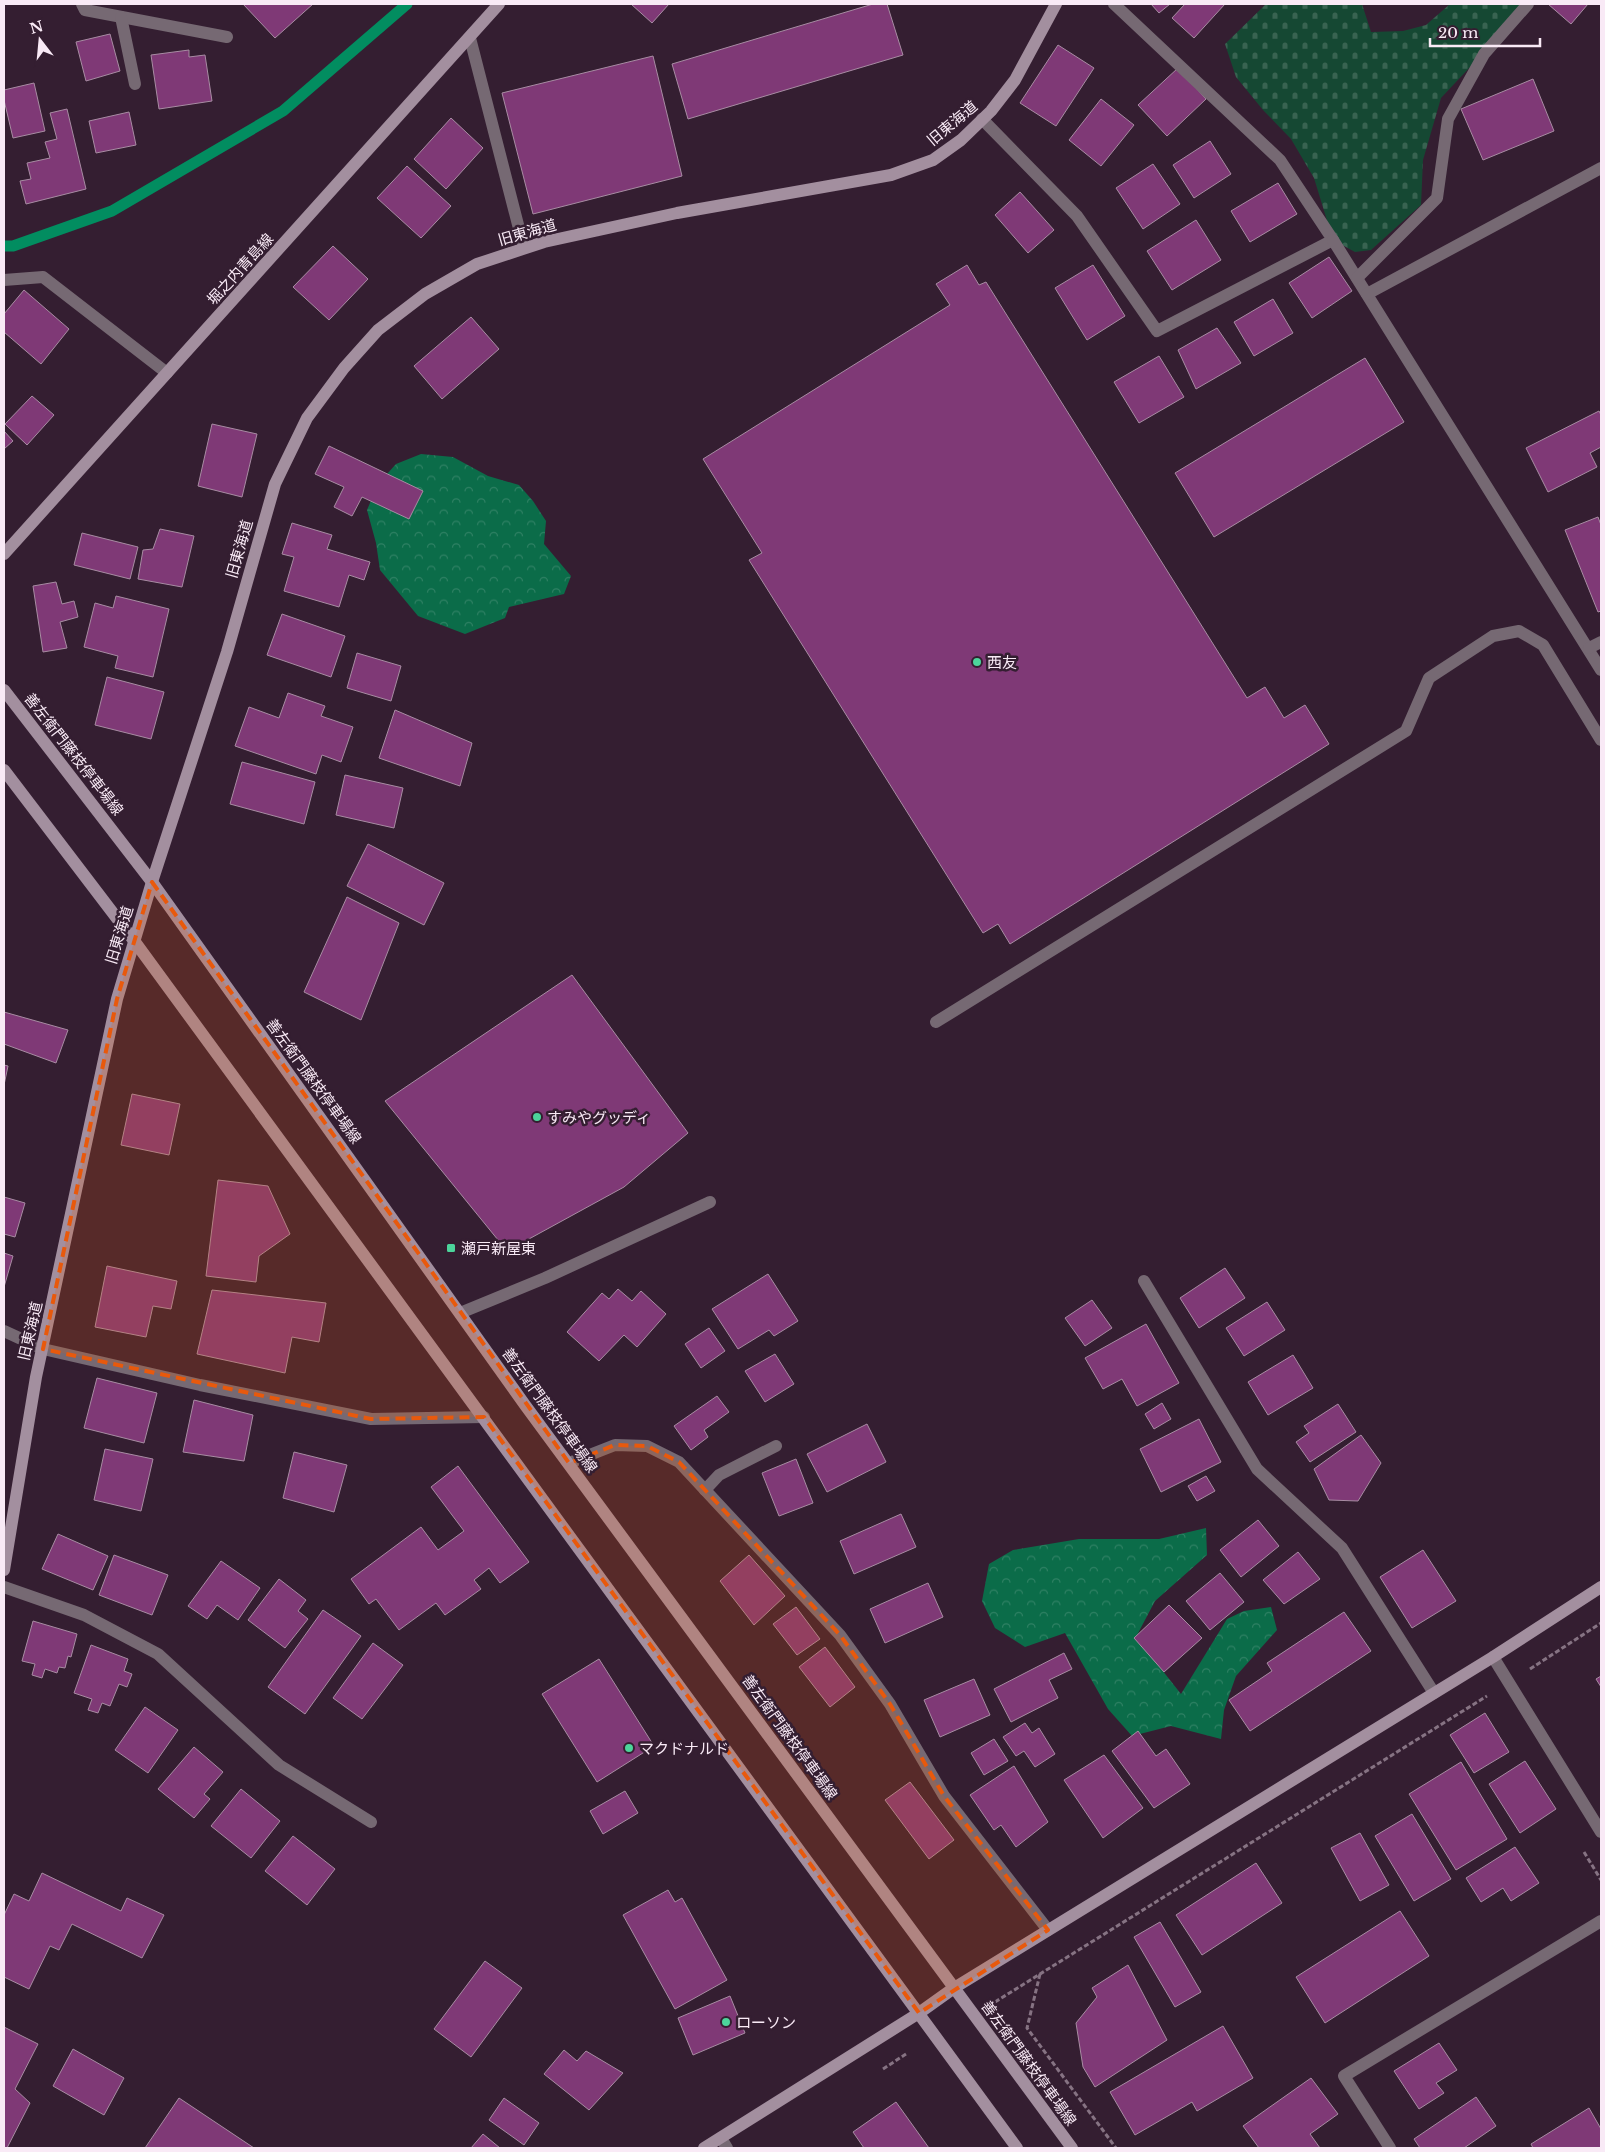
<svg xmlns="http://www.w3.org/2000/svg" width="1605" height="2152" viewBox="0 0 1605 2152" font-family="'Libre Baskerville','Noto Sans JP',serif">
<defs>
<pattern id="forest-crowns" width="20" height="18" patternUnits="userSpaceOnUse" patternTransform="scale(1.25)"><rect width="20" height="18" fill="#0b6c49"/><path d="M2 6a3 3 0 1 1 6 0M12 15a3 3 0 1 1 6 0" fill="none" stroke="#2f8164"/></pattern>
<pattern id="cemetery-stones" width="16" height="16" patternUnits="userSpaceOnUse" patternTransform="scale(1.25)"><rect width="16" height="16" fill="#154833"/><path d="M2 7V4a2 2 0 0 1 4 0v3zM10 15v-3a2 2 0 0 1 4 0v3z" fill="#386351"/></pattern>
</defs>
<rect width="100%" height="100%" fill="#341e31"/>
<g fill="url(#forest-crowns)">
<path d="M421 454 453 457 488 476 519 485 533 501 546 521 544 544 571 576 564 594 509 607 505 618 465 634 418 616 380 570 376 543 367 510 378 484 396 464Z"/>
<path d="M1206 1528 1207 1555 1155 1601 1136 1637 1181 1694 1227 1619 1244 1611 1271 1607 1277 1630 1236 1676 1224 1710 1221 1739 1171 1726 1132 1736 1108 1709 1065 1633 1025 1647 995 1628 982 1601 989 1564 1013 1550 1079 1539H1159Z"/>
</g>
<path fill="url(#cemetery-stones)" d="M1266 4H1362L1371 32 1403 31 1426 25 1450 4H1529L1441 98 1423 160 1421 205 1371 250 1355 252 1333 240 1314 178 1291 139 1263 110 1236 77 1225 44Z"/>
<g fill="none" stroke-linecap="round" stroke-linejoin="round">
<path stroke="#028d60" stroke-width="11" d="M4 246H13L112 211 283 111 407 4"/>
</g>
<g fill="#7f3976" stroke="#a88ca3">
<path d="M243 4H313L275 38Z"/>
<path d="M631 4H669L652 23Z"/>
<path d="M873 4H887L903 55 688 119 672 64Z"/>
<path d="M1151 4H1170L1159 13Z"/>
<path d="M1185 4H1225L1194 38 1172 18Z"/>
<path d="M1548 4H1588L1571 24Z"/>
<path d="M110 34 120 71 86 81 76 42Z"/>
<path d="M1058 45 1094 68 1056 126 1020 103Z"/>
<path d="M189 50V57L205 55 212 101 159 109 151 55Z"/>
<path d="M653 56 682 176 533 214 502 93Z"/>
<path d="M1178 68 1206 99 1167 136 1138 105Z"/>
<path d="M1533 79 1554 131 1483 160 1461 109Z"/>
<path d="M34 83 45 131 13 138 4 100V90Z"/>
<path d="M1101 99 1134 125 1101 166 1069 140Z"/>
<path d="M67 109 86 189 26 204 20 181 31 179 27 163 50 158 45 142 57 139 50 113Z"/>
<path d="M129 112 136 145 96 153 89 121Z"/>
<path d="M451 118 483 148 446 189 414 159Z"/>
<path d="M1210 141 1231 174 1194 198 1173 165Z"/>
<path d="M1153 164 1180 204 1143 229 1116 188Z"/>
<path d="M407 166 451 206 421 238 377 198Z"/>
<path d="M1278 183 1297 214 1250 242 1231 211Z"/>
<path d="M1020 192 1054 230 1028 253 995 215Z"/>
<path d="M1196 220 1221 260 1172 290 1147 251Z"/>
<path d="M333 246 368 279 329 320 293 287Z"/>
<path d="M1329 257 1352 291 1312 318 1289 283Z"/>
<path d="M967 265 979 285 986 282 1247 698 1265 687 1284 718 1305 705 1329 744 1010 944 998 924 983 933 749 560 762 553 703 459 950 305 936 284Z"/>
<path d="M1093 265 1125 316 1087 340 1055 288Z"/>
<path d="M24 290 69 329 41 364 4 332V314Z"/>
<path d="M1273 299 1293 333 1254 356 1234 322Z"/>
<path d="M471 317 499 349 442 399 414 366Z"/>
<path d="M1217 328 1241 363 1196 389 1178 350Z"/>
<path d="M1159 356 1184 397 1139 423 1114 382Z"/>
<path d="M1365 358 1404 422 1214 537 1175 473Z"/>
<path d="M32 396 54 415 27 445 5 424Z"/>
<path d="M1599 411 1601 415V447L1590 453 1597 467 1548 492 1526 448Z"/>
<path d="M212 424 257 434 242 497 198 486Z"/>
<path d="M4 431 13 441 4 449Z"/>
<path d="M329 446 423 491 409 519 362 497 352 516 334 507 344 487 315 474Z"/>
<path d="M1598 517 1601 525V611L1598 612 1565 530Z"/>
<path d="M292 523 332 535 327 549 370 562 364 580 349 575 339 607 284 591 294 557 282 554Z"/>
<path d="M160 529 194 536 182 587 138 579 143 550 153 549Z"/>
<path d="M82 533 138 547 130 579 74 565Z"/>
<path d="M56 582 62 604 74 601 78 617 60 622 67 648 43 652 33 586Z"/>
<path d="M116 596 169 609 153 677 115 668 118 656 84 647 95 603 113 608Z"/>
<path d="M282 614 345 636 331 677 267 655Z"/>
<path d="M357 653 401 666 391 701 347 688Z"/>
<path d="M107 677 164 692 151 739 95 725Z"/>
<path d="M288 693 325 706 321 716 353 727 341 762 322 755 316 774 235 746 249 707 279 718Z"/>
<path d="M395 710 472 743 460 786 379 758Z"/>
<path d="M242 762 315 782 304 824 230 804Z"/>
<path d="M345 775 403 788 394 828 336 815Z"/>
<path d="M368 844 444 883 424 925 347 886Z"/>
<path d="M347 897 399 923 361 1020 304 992Z"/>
<path d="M572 975 688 1133 624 1187 507 1251 385 1101Z"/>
<path d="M4 1012 68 1030 56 1063 4 1044Z"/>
<path d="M4 1065 8 1066 4 1085Z"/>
<path d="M132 1094 180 1104 169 1155 121 1145Z"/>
<path d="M218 1180 268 1186 290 1234 259 1256 256 1282 206 1276Z"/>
<path d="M4 1197 25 1203 15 1237 4 1234Z"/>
<path d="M4 1253 13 1256 4 1287Z"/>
<path d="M107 1266 177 1281 171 1309 153 1306 146 1337 95 1327Z"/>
<path d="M1225 1268 1245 1298 1199 1328 1180 1298Z"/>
<path d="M768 1274 798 1321 774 1336 769 1330 738 1349 712 1309Z"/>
<path d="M618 1289 632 1301 641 1291 666 1314 637 1347 624 1335 599 1361 567 1332 602 1293 609 1299Z"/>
<path d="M212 1290 326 1303 319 1342 292 1337 285 1373 197 1354Z"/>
<path d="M1092 1300 1112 1328 1085 1346 1065 1318Z"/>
<path d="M1267 1302 1285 1330 1244 1356 1226 1328Z"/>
<path d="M1146 1324 1179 1383 1137 1406 1122 1379 1103 1389 1085 1358Z"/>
<path d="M709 1328 725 1351 701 1368 685 1344Z"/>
<path d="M775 1354 794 1384 765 1402 745 1371Z"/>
<path d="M1293 1355 1313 1388 1268 1415 1248 1382Z"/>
<path d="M97 1378 157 1393 144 1443 84 1428Z"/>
<path d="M717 1396 729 1412 704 1430 708 1437 691 1450 674 1426Z"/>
<path d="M194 1400 253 1415 244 1461 183 1452Z"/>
<path d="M1162 1403 1171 1419 1154 1429 1145 1414Z"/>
<path d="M1338 1404 1356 1432 1310 1462 1296 1442 1309 1433 1304 1426Z"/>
<path d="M1199 1419 1221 1462 1161 1492 1140 1449Z"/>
<path d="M867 1424 886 1462 827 1492 807 1454Z"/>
<path d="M1361 1435 1381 1463 1358 1501 1329 1500 1314 1469Z"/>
<path d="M105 1449 153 1459 141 1511 94 1500Z"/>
<path d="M294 1452 347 1465 334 1512 283 1498Z"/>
<path d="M796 1459 813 1503 779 1516 762 1473Z"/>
<path d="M458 1466 529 1562 500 1583 489 1568 474 1580 481 1589 445 1615 436 1603 399 1630 376 1599 369 1604 351 1579 421 1527 438 1550 464 1531 431 1487Z"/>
<path d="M1206 1476 1215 1491 1197 1501 1188 1486Z"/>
<path d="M901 1514 916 1547 854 1574 840 1541Z"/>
<path d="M1258 1520 1279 1546 1241 1577 1220 1550Z"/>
<path d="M58 1534 108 1556 93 1590 42 1569Z"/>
<path d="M1423 1550 1456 1601 1412 1628 1380 1577Z"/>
<path d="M1298 1552 1320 1579 1284 1604 1263 1580Z"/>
<path d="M114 1555 168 1575 152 1615 99 1595Z"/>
<path d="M749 1555 785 1596 754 1625 720 1581Z"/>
<path d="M221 1561 260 1588 238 1620 217 1605 207 1619 188 1606Z"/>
<path d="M1220 1573 1244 1602 1210 1630 1186 1601Z"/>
<path d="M279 1579 306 1600 298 1611 308 1619 285 1648 248 1620Z"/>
<path d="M928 1583 943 1617 885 1643 870 1609Z"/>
<path d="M1169 1605 1202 1638 1164 1672 1134 1638Z"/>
<path d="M796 1607 820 1639 797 1655 773 1624Z"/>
<path d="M323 1610 361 1636 305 1714 268 1687Z"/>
<path d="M1344 1612 1371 1651 1250 1731 1229 1700 1272 1671 1267 1663Z"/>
<path d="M33 1621 77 1634 71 1657 68 1656 65 1668 59 1667 57 1673 45 1669 42 1678 32 1675 35 1664 22 1661Z"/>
<path d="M373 1643 403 1665 362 1719 333 1698Z"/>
<path d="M91 1645 128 1659 124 1671 132 1674 127 1687 119 1684 110 1706 102 1703 98 1713 88 1710 92 1699 74 1693Z"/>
<path d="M825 1647 855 1687 830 1707 799 1667Z"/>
<path d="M1064 1653 1072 1669 1049 1680 1058 1698 1011 1722 994 1689Z"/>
<path d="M599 1659 654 1746 597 1782 542 1694Z"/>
<path d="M1601 1676V1687L1596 1679Z"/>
<path d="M974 1679 990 1715 940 1737 924 1700Z"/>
<path d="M145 1707 178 1730 148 1773 115 1750Z"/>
<path d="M1485 1713 1509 1752 1474 1773 1450 1735Z"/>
<path d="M1025 1723 1032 1733 1039 1728 1055 1754 1035 1767 1024 1751 1016 1756 1003 1737Z"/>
<path d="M1138 1731 1156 1756 1166 1749 1190 1784 1154 1808 1112 1751Z"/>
<path d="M994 1739 1008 1761 984 1775 971 1753Z"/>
<path d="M194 1747 223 1772 204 1794 210 1799 194 1818 158 1789Z"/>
<path d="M1104 1755 1143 1808 1103 1838 1064 1780Z"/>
<path d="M1525 1761 1556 1809 1520 1833 1489 1784Z"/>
<path d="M1461 1762 1507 1839 1456 1870 1409 1794Z"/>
<path d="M1014 1766 1048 1822 1016 1847 1001 1825 994 1830 970 1795Z"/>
<path d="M910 1782 954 1840 929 1859 885 1800Z"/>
<path d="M241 1789 280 1821 251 1858 211 1826Z"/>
<path d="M625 1791 638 1813 603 1834 590 1811Z"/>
<path d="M1412 1814 1451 1879 1414 1901 1375 1836Z"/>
<path d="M1360 1833 1389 1885 1360 1901 1331 1848Z"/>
<path d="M293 1836 335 1869 307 1905 265 1871Z"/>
<path d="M1515 1847 1539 1883 1511 1901 1503 1888 1481 1902 1466 1878Z"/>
<path d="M1256 1863 1282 1903 1202 1955 1176 1915Z"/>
<path d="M42 1873 121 1911 127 1898 164 1915 142 1958 72 1924 59 1950 50 1946 29 1989 4 1977V1915L14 1894 29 1901Z"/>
<path d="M668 1890 675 1902 682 1898 727 1980 675 2009 623 1915Z"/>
<path d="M1400 1911 1429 1956 1325 2023 1296 1977Z"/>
<path d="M1160 1922 1201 1992 1175 2007 1134 1937Z"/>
<path d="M485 1961 522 1988 471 2057 434 2029Z"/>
<path d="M1128 1965 1167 2040 1095 2087 1083 2067 1076 2023 1097 1997 1092 1988Z"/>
<path d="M730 1996 745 2033 693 2055 678 2018Z"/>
<path d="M1223 2026 1253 2078 1197 2111 1192 2102 1135 2135 1110 2092Z"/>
<path d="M4 2027 38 2044 15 2089 30 2103 7 2148H4Z"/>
<path d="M1439 2043 1457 2070 1436 2083 1444 2093 1419 2109 1394 2071Z"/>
<path d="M73 2049 124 2078 104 2115 53 2086Z"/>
<path d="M564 2050 577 2061 586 2051 623 2073 589 2110 544 2074Z"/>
<path d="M1311 2078 1338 2114 1310 2134 1320 2148H1259L1243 2126Z"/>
<path d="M1476 2097 1496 2126 1464 2148H1420L1414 2139Z"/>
<path d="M179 2098 254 2148H145Z"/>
<path d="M504 2098 539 2123 524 2145 489 2120Z"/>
<path d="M896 2102 929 2148H864L853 2132Z"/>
<path d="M1589 2108 1601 2129V2148H1533L1531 2144Z"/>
<path d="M483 2134 500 2148H471Z"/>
</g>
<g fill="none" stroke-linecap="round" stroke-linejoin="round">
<g stroke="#867383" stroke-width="3" stroke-dasharray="5 2.5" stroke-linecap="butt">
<path d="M1530 1669 1601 1623"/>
<path d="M1584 1852 1601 1880"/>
<path d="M1040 1974 1027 2028 1116 2148"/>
<path d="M995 2002 1487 1696"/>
<path d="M883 2069 906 2054"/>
</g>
<g stroke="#766973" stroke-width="12">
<path d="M82 4 85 10 227 37"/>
<path d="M121 17 135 84"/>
<path d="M470 38 524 248"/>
<path d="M982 119 1077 216 1157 331 1333 240 1280 160 1114 4"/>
<path d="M1333 240 1601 670"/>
<path d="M1357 278 1437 198 1448 119 1484 54 1528 4"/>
<path d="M4 280 43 277 167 373"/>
<path d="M1367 294 1601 168"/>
<path d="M1589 648 1601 642"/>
<path d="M936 1022 1406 731 1429 678 1493 636 1519 631 1543 645 1601 740"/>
<path d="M1144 1281 1257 1469 1342 1548 1434 1693"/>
<path d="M460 1313 545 1278 710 1202"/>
<path d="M4 1331 43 1349 200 1385 371 1419 484 1417"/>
<path d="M569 1463 615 1445 647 1446 679 1462 840 1635 890 1704 944 1796 1048 1930"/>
<path d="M705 1490 719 1475 776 1446"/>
<path d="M4 1587 84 1615 158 1654 279 1765 371 1822"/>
<path d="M1493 1657 1601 1832"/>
<path d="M721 2138 727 2148"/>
<path d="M1390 2148 1344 2076 1601 1921"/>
</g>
<g stroke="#a38f9f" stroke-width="12">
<path d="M4 554 499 4"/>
<path d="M4 690 152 882 525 1405 1072 2148"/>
<path d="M4 770 135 942 1017 2148"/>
<path d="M4 1570 36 1377 117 999 152 882 227 652 275 484 307 418 344 368 378 330 425 294 477 264 544 242 677 213 891 175 933 160 961 140 991 111 1015 80 1056 4"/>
<path d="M704 2148 919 2013 954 1988 1493 1657 1601 1587"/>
</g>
</g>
<path fill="#e8590c" fill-opacity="0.2" stroke="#e8590c" stroke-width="4" stroke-dasharray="10 6" stroke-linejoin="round" d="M152 882 569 1463 615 1445 647 1446 679 1462 840 1635 890 1704 944 1796 1048 1930 919 2013 484 1417 371 1419 43 1349 117 999Z"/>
<g fill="#4cd49b" stroke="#341e31" stroke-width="2">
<circle cx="977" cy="662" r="5"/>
<circle cx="537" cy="1117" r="5"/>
<rect x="446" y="1243" width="10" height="10" rx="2.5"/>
<circle cx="629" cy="1748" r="5"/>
<circle cx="726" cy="2022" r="5"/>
</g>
<g text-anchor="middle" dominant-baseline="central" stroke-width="5" stroke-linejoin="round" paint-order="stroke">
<g font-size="15" fill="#f9eaf6" stroke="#341e31">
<text transform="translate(952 123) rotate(-40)">旧東海道</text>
<text transform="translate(527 232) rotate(-16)">旧東海道</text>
<text transform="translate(240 269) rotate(-48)">堀之内青島線</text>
<text transform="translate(239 549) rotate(-74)">旧東海道</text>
<text transform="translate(74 754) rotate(52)">善左衛門藤枝停車場線</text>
<text transform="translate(119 935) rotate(-73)">旧東海道</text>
<text transform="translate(314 1081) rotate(54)">善左衛門藤枝停車場線</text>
<text transform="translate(30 1331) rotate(-77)">旧東海道</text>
<text transform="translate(550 1410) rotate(54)">善左衛門藤枝停車場線</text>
<text transform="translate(790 1737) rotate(54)">善左衛門藤枝停車場線</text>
<text transform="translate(1029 2063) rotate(54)">善左衛門藤枝停車場線</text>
</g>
<g font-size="15" fill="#f9eaf6" stroke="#341e31" text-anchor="start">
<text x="987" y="662">西友</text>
<text x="547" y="1117">すみやグッディ</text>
<text x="461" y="1248">瀬戸新屋東</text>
<text x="639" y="1748">マクドナルド</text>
<text x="736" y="2022">ローソン</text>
</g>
</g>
<rect width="1605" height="2152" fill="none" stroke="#f9eaf6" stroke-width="10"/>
<g transform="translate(40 40) rotate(344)" stroke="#341e31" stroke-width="4" paint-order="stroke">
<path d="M0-4L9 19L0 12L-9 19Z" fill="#f9eaf6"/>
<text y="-8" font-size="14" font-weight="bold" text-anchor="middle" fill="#f9eaf6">N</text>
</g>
<path d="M1430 38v8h110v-8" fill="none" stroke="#f9eaf6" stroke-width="2.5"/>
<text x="1438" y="38" font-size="15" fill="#f9eaf6" stroke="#341e31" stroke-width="4" paint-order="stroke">20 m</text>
</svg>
